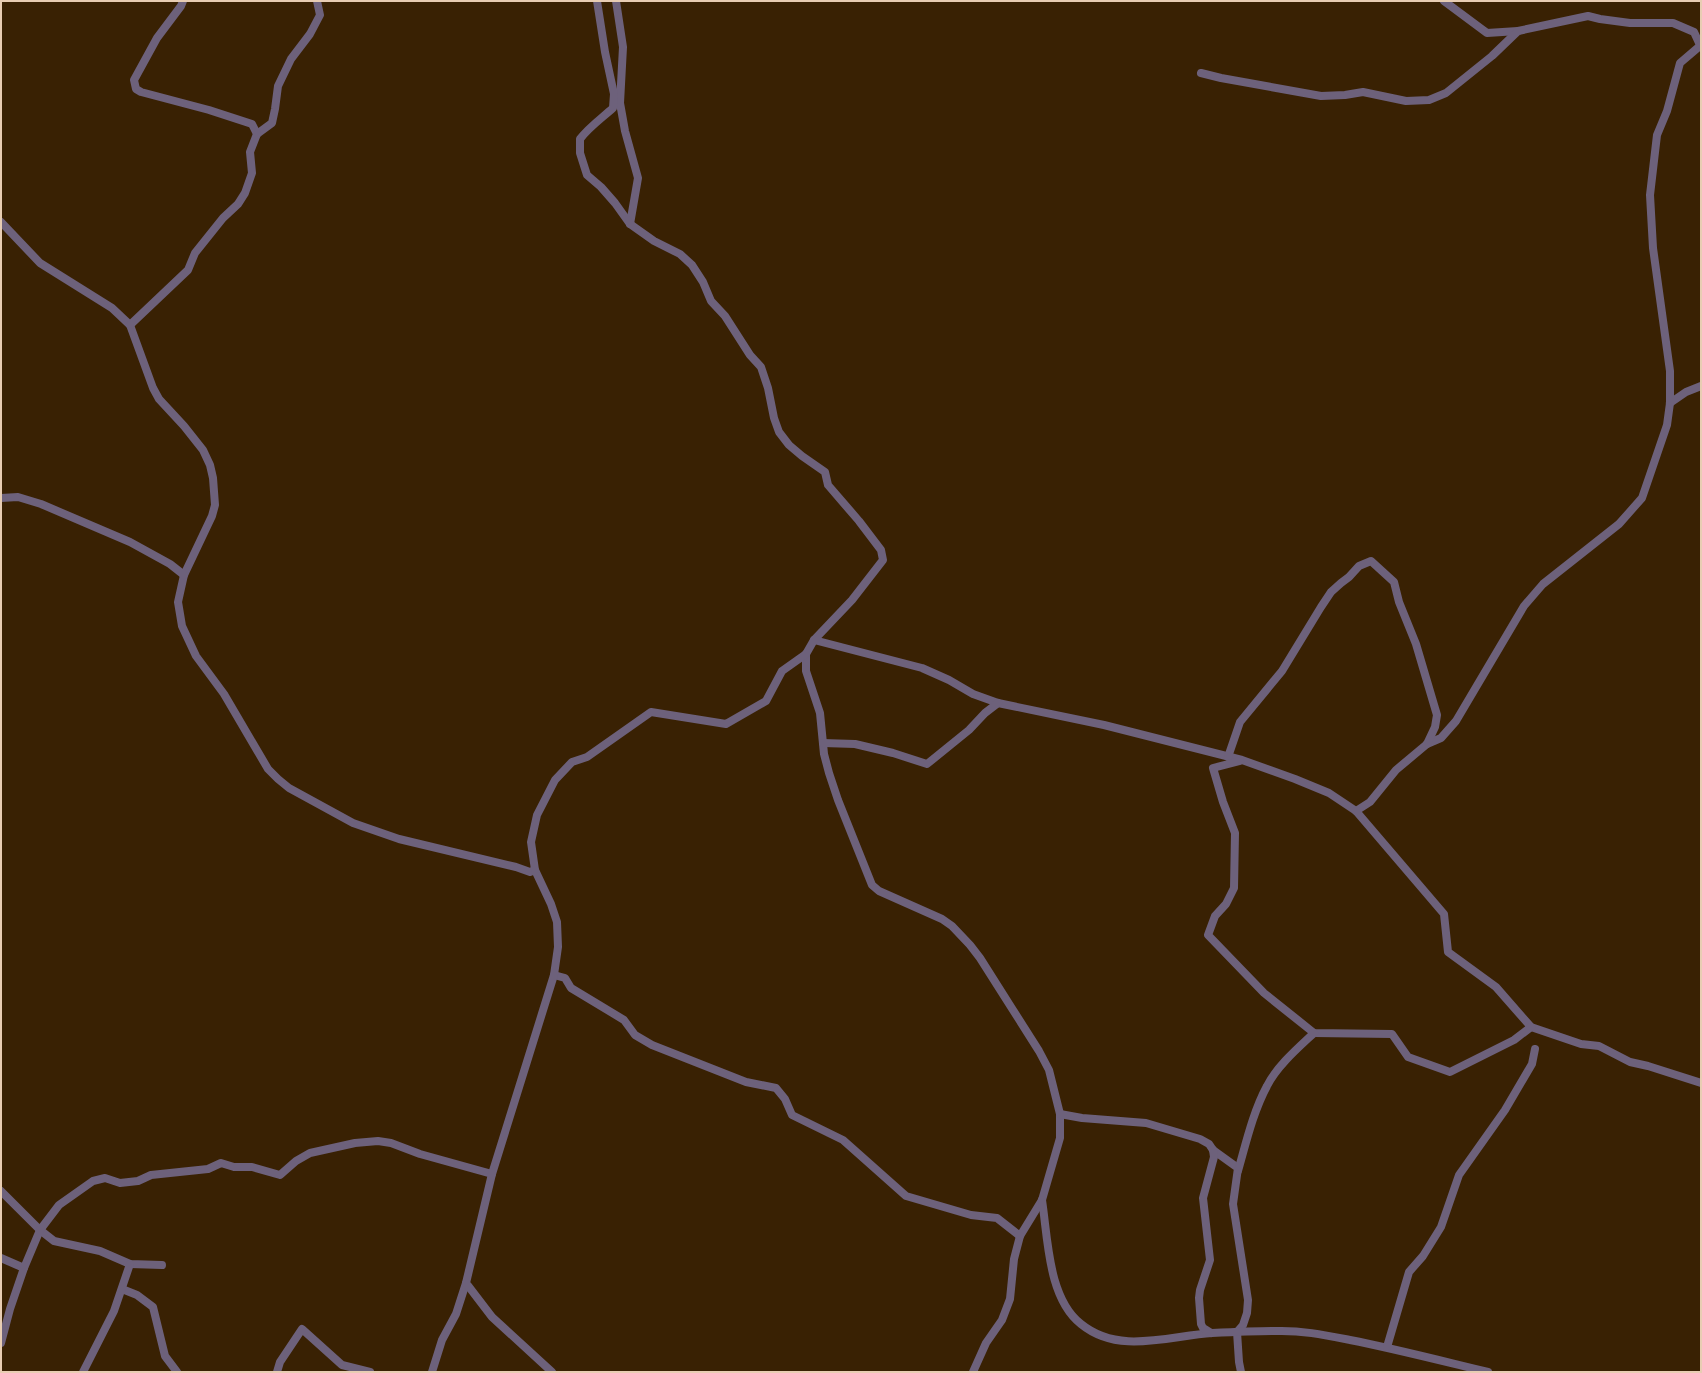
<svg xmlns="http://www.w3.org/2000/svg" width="1702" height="1373" viewBox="0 0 1702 1373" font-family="'Source Sans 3',sans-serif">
<rect width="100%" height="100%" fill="#392103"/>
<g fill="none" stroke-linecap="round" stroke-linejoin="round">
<g stroke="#6d617b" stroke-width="8">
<path d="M616 1 623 47 620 103 625 131 638 178 630 224"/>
<path d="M1444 1 1487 33 1518 31"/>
<path d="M1201 73 1221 78 1321 96 1345 95 1363 92 1406 101 1429 100 1446 93 1492 56 1518 31 1588 16 1600 19 1630 23H1673L1694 32 1700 45"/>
<path d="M257 134 272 123 275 109 278 86 291 59 310 34 320 15 317 1"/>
<path d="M1 222 40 263 112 308 130 325 153 388 159 399 184 426 203 450 210 465 213 478 215 505 212 516 184 575 178 602 182 626 196 656 224 694 268 769 278 779 289 788 353 823 399 839 516 867 530 872 535 870"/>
<path d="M130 325 188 270 195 253 223 218 238 204 245 193 252 173 250 152 257 134 252 124 209 110 141 92 136 89 134 80 157 38 181 6 183 1"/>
<path d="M1670 403 1686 392 1701 386"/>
<path d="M1 498 18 497 41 504 130 542 170 564 184 575"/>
<path d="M814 640 922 668 949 680 973 694 998 703 1104 725 1242 760 1295 779 1329 793 1356 811 1444 914 1448 952 1496 987 1531 1027 1581 1044 1599 1046 1630 1062 1648 1066 1701 1083"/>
<path d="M806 654V671L820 713 824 754 829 773 838 800 872 885 879 891 942 919 952 926 970 945 980 958 1039 1051 1049 1070 1060 1114V1138L1042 1200 1020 1236 1014 1259 1010 1299 1002 1320 986 1343 973 1372"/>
<path d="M823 743 855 744 893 753 927 764 969 730 985 713 998 703"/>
<path d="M1427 744 1441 738 1456 721 1524 606 1543 584 1619 524 1642 498 1667 425 1670 403V371L1653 248 1650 195 1657 135 1667 111 1680 63 1701 45"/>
<path d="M1228 757 1240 722 1282 671 1321 607 1331 592 1341 583 1349 577 1359 566 1371 561 1394 582 1399 602 1416 644 1437 715 1435 727 1427 744 1396 770 1370 802 1356 811"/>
<path d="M1240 761 1213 768 1223 802 1235 833 1234 888 1226 904 1215 916 1208 935 1264 993 1314 1033 1392 1034 1408 1057 1450 1072 1514 1040 1531 1027"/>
<path d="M554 975 565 978 571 988 624 1020 635 1035 652 1045 746 1082 776 1088 785 1099 792 1115 843 1140 906 1196 971 1215 997 1218 1020 1236"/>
<path d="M1060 1114 1082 1118 1146 1123 1200 1139 1209 1144 1213 1150 1238 1168 1233 1204 1248 1300 1247 1313 1243 1325 1237 1332 1239 1362 1241 1372"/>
<path d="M1238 1171C1246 1143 1253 1112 1267 1086 1277 1066 1298 1048 1314 1033"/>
<path d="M1 1191 40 1230 54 1241 100 1251 130 1264 162 1265"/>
<path d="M1042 1200C1048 1239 1048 1298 1081 1324 1119 1355 1168 1336 1212 1333 1233 1332 1254 1331 1275 1331 1301 1330 1325 1335 1350 1340 1396 1349 1442 1361 1488 1372"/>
<path d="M1 1258 24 1268"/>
<path d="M122 1289 137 1295 153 1307 165 1356 177 1372"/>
<path d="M1211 1333 1203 1328 1201 1324 1199 1298 1200 1290 1210 1260 1203 1198 1214 1157 1213 1150"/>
<path d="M1 1343 10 1309 24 1268 40 1230 59 1205 93 1181 105 1178 120 1183 138 1181 151 1175 208 1169 221 1163 234 1167H252L280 1175 296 1161 310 1153 355 1143 378 1141 391 1143 420 1154 492 1174"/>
<path d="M1387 1347 1409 1272 1423 1256 1441 1227 1459 1175 1505 1110 1532 1064 1535 1049"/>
<path d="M83 1372 114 1311 130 1264"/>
<path d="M277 1372 280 1362 302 1329 342 1365 370 1372"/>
<path d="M432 1372 442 1340 456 1314 466 1283"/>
<path d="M552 1372 492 1317 466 1283 492 1174 554 975 558 947 557 922 551 904 535 870 531 842 537 815 555 780 572 762 587 757 651 712 726 724 766 701 782 671 806 654 814 640 852 600 883 560 881 550 859 521 828 485 825 472 802 456 789 445 779 432 774 418 768 388 761 367 750 355 725 316 711 301 703 282 692 265 680 254 654 241 630 224 615 203 601 187 587 175 580 153V139C589 127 602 118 613 108L614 94 605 52 597 1"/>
</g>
</g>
<rect width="1702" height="1373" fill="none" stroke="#e8cdb3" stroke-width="4"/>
</svg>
